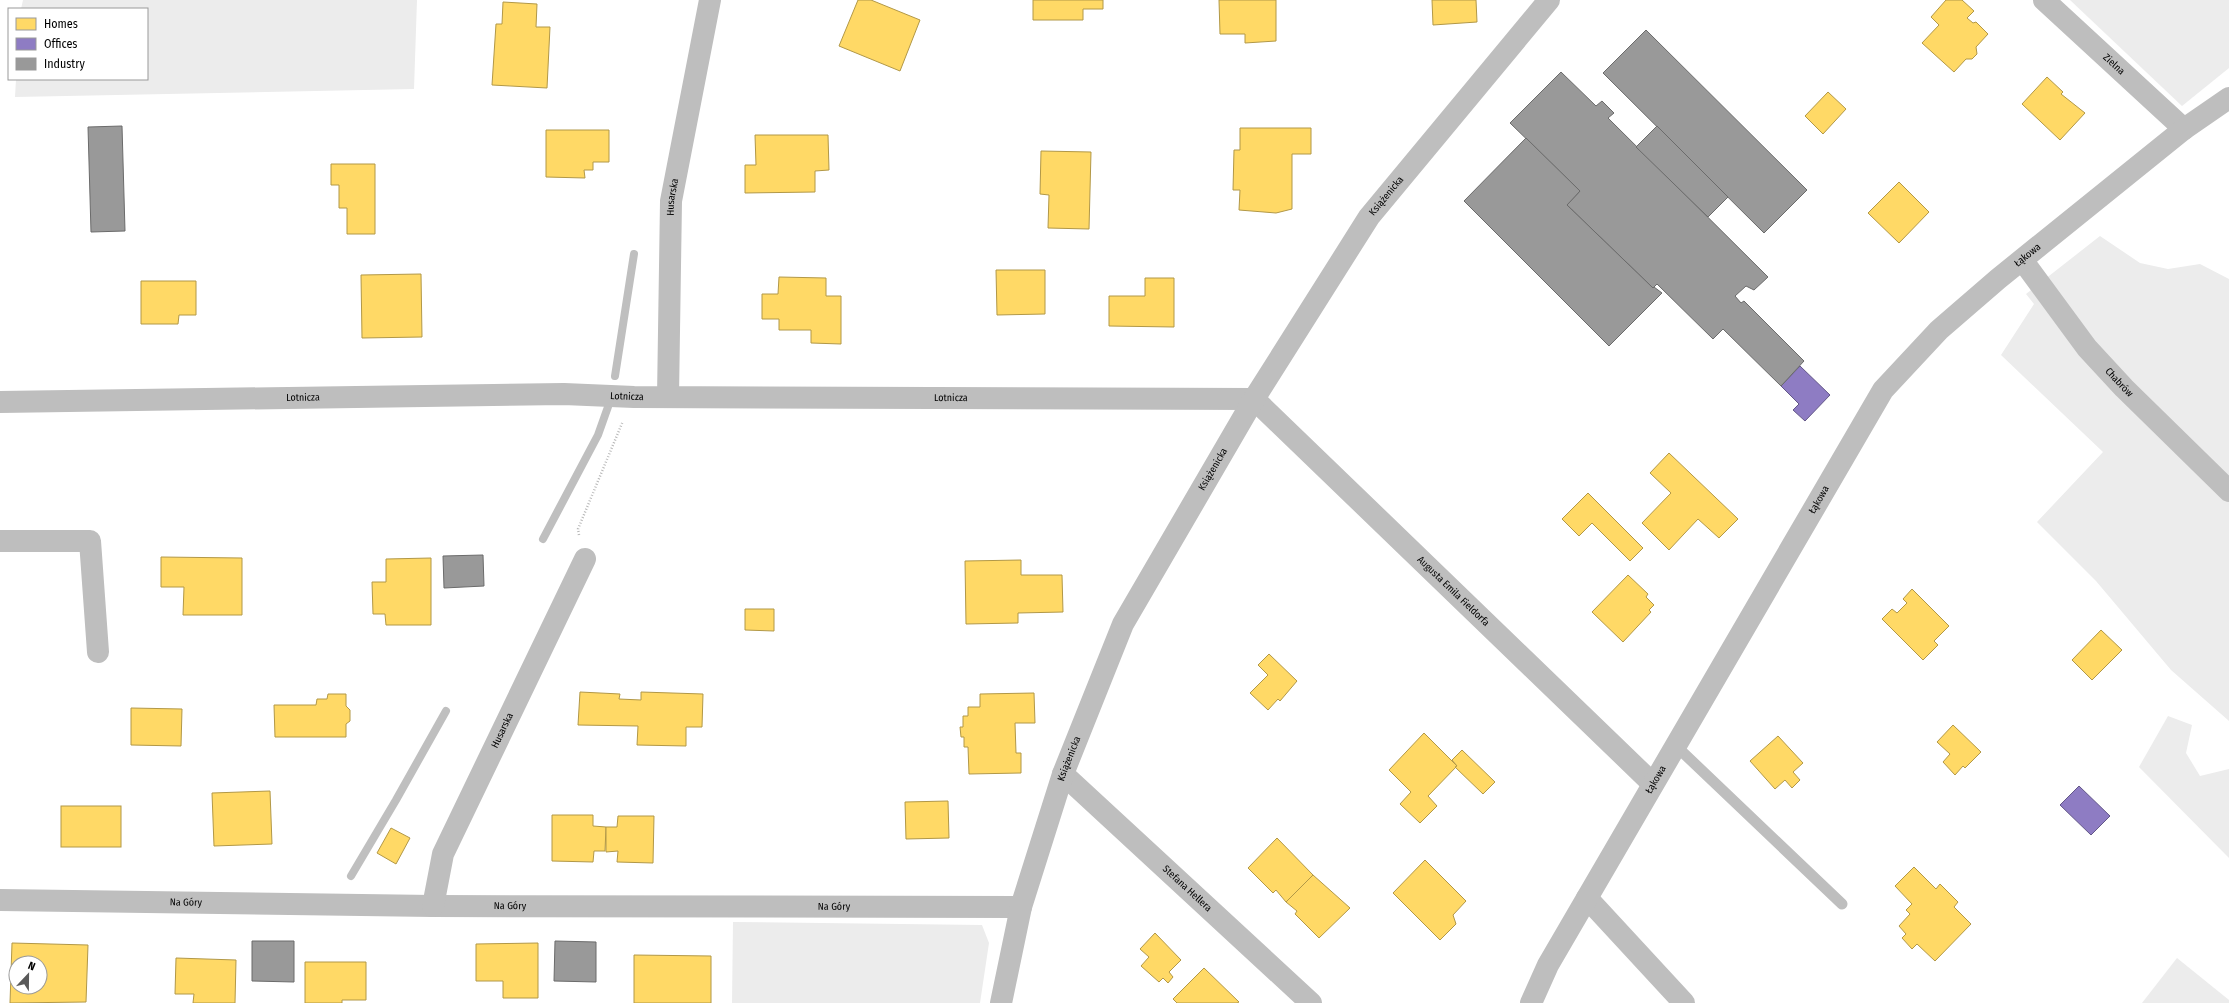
<svg xmlns="http://www.w3.org/2000/svg" width="2229" height="1003" viewBox="0 0 2229 1003" font-family="'Fira Sans Condensed',sans-serif">
<rect width="100%" height="100%" fill="#fff"/>
<g fill="#ececec">
<path d="M23 0H417L414 89 15 97 16 79H147V9H21Z"/>
<path d="M2070 0H2229V68L2182 106Z"/>
<path d="M2100 236 2140 263 2168 269 2200 264 2229 279V721L2171 670 2096 581 2037 522 2103 452 2001 355 2034 304 2026 294Z"/>
<path d="M2168 716 2192 725 2186 753 2200 776 2229 769V858L2139 767Z"/>
<path d="M733 922 982 925 989 943 980 1003H732Z"/>
<path d="M2177 958 2229 1000V1003H2142Z"/>
</g>
<g fill="#ffd966" stroke="#b29847" fill-rule="evenodd">
<path d="M858 0H871L920 20 900 71 839 46Z"/>
<path d="M1033 0H1103V9H1083V20H1033Z"/>
<path d="M1219 0H1276V41L1245 43V34H1220Z"/>
<path d="M1432 0H1476L1477 22 1433 25Z"/>
<path d="M1946 0H1962L1974 11 1967 18 1973 23 1976 22 1988 34 1976 47 1977 54 1972 59H1966L1954 72 1922 43 1939 25 1931 17Z"/>
<path d="M503 2 537 4 536 27H550L547 88 492 85 496 24H502Z"/>
<path d="M2047 77 2063 92 2061 94 2085 113 2060 140 2022 104Z"/>
<path d="M1828 92 1846 109 1823 134 1805 116Z"/>
<path d="M1240 128H1311V154H1292V209L1276 213 1239 210 1240 190H1233L1234 150H1240Z"/>
<path d="M546 130H609V162H593V170H584L585 178 546 177Z"/>
<path d="M755 135H828L829 170 815 171V192L745 193V165H756Z"/>
<path d="M1041 151 1091 152 1089 229 1048 228 1049 195 1040 194Z"/>
<path d="M331 164H375V234H347V208H339V185H331Z"/>
<path d="M1899 182 1929 212 1899 243 1868 213Z"/>
<path d="M996 270H1045V314L997 315Z"/>
<path d="M421 274 422 337 362 338 361 275Z"/>
<path d="M779 277 826 278V296H841V344L811 343V330H779V319H762V294H778Z"/>
<path d="M1145 278H1174V327L1109 326V296H1145Z"/>
<path d="M141 281H196V315H179L178 324H141Z"/>
<path d="M1669 453 1738 519 1719 538 1698 519 1669 550 1642 523 1671 493 1650 473Z"/>
<path d="M1588 493 1643 548 1630 561 1592 523 1579 536 1562 519Z"/>
<path d="M161 557 242 558V615H183L184 587H161Z"/>
<path d="M431 558V625H386L385 614H373L372 582H386V559Z"/>
<path d="M1021 560V575H1062L1063 612 1018 613V623L966 624 965 561Z"/>
<path d="M1628 575 1648 594 1646 597 1654 605 1649 610 1651 612 1623 642 1592 612Z"/>
<path d="M1912 589 1949 626 1934 641 1938 645 1923 660 1882 619 1892 609 1897 613 1907 603 1903 599Z"/>
<path d="M745 609H774V631L745 630Z"/>
<path d="M2101 630 2122 650 2092 680 2072 660Z"/>
<path d="M1269 654 1297 681 1280 701 1278 699 1268 710 1250 693 1268 675 1258 665Z"/>
<path d="M580 692 620 694 619 699 641 700V692L703 694 702 727H686V746L637 745 638 726 578 725Z"/>
<path d="M1034 693 1035 723H1015L1016 753H1021V773L969 774 968 747H964V737H961L960 727H963V716H968V707H980V694Z"/>
<path d="M328 694H346V706L350 710V721L346 724V737H275L274 705H316L317 699H327Z"/>
<path d="M131 708 182 709 181 746 131 745Z"/>
<path d="M1953 725 1981 752 1965 768 1963 766 1955 775 1943 762 1950 754 1937 742Z"/>
<path d="M1424 733 1457 766 1428 796 1437 806 1420 823 1400 804 1411 792 1389 770Z"/>
<path d="M1778 736 1803 763 1793 772 1800 780 1792 788 1785 780 1775 789 1750 761Z"/>
<path d="M1462 750 1495 782 1483 794 1455 767 1457 766 1452 760Z"/>
<path d="M270 791 272 844 214 846 212 793Z"/>
<path d="M948 801 949 838 906 839 905 802Z"/>
<rect x="61" y="806" width="60" height="41"/>
<path d="M552 815H593V826L606 827 605 851H594L593 862 552 861Z"/>
<path d="M618 816H654L653 863 617 862 618 851 606 852V827H617Z"/>
<path d="M391 828 410 838 396 864 377 853Z"/>
<path d="M1277 838 1313 875 1286 902 1276 890 1273 893 1248 868Z"/>
<path d="M1425 860 1466 901 1453 915 1456 924 1440 940 1393 893Z"/>
<path d="M1914 867 1936 889 1940 884 1958 902 1954 907 1971 924 1935 961 1917 944 1912 949 1902 938 1906 934 1899 926 1910 914 1906 910 1912 904 1895 886Z"/>
<path d="M1313 875 1350 908 1319 938 1295 914 1297 911 1286 902Z"/>
<path d="M1155 933 1181 960 1169 972 1173 977 1168 983 1163 978 1159 982 1141 966 1149 957 1140 949Z"/>
<path d="M12 943 88 945 86 1002 10 1003ZM16 963H40V987H16Z"/>
<path d="M538 943V998H503V981H476V944Z"/>
<path d="M634 955 711 956V1003H634Z"/>
<path d="M176 958 236 960 235 1003H193L194 994H175Z"/>
<path d="M305 962H366V1000H342V1003H305Z"/>
<path d="M1204 968 1239 1002 1237 1003H1177L1173 999Z"/>
</g>
<g fill="#8e7cc3" stroke="#635788">
<path d="M1800 366 1830 395 1805 421 1793 410 1799 404 1781 386Z"/>
<path d="M2079 786 2110 816 2091 835 2060 805Z"/>
</g>
<g fill="#999" stroke="#6b6b6b">
<path d="M1646 30 1807 190 1764 233 1603 73Z"/>
<path d="M1561 72 1596 106 1602 101 1614 113 1608 118 1768 277 1754 290 1746 286 1735 296 1741 303 1744 301 1804 361 1781 386 1723 329 1713 339 1657 284 1653 288 1567 205 1580 191 1510 123Z"/>
<path d="M122 126 125 231 91 232 88 127Z"/>
<path d="M1657 126 1728 197 1708 217 1636 147Z"/>
<path d="M1526 138 1580 191 1567 205 1653 288 1654 287 1662 293 1609 346 1464 201Z"/>
<path d="M483 555 484 586 444 588 443 556Z"/>
<path d="M252 941H294V982L252 981Z"/>
<path d="M555 941 596 942V982L554 981Z"/>
</g>
<g fill="none" stroke-linecap="round" stroke-linejoin="round">
<g stroke="#bfbfbf" stroke-width="8">
<path d="M615 376 634 254"/>
<path d="M543 539 598 435 609 404"/>
<path d="M351 876 396 800 446 711"/>
</g>
<path stroke="#b9b9b9" stroke-width="2.5" stroke-dasharray="1 2" stroke-linecap="butt" d="M579 535 578 529 623 421"/>
<path stroke="#bebebe" stroke-width="11" d="M1675 745 1842 904"/>
<g stroke="#bebebe" stroke-width="22">
<path id="s1" d="M2044 0 2184 129"/>
<path id="s2" d="M2023 261 2087 348 2124 388 2229 491"/>
<path id="s3" d="M668 397 671 201 710 0"/>
<path id="s4" d="M0 402 564 394 634 397 1254 399 1653 784"/>
<path d="M0 541H90L98 652"/>
<path id="s5" d="M1063 774 1311 1003"/>
<path d="M1587 898 1684 1003"/>
<path id="s6" d="M0 900 433 906 1021 907"/>
<path id="s7" d="M433 906 443 854 585 559"/>
<path id="s8" d="M1001 1003 1021 907 1063 774 1123 624 1254 399 1369 217 1549 0"/>
<path id="s9" d="M1531 1003 1548 965 1883 390 1939 330 1998 279 2184 129 2229 98"/>
</g>
</g>
<g text-anchor="middle" dominant-baseline="central" stroke-width="4" stroke-linejoin="round" paint-order="stroke">
<g font-size="10" fill="#000" stroke="#fff">
<text stroke="none"><textPath href="#s1" startOffset="95">Zielna</textPath></text>
<text stroke="none"><textPath href="#s8" startOffset="902">Książenicka</textPath></text>
<text stroke="none"><textPath href="#s3" startOffset="200">Husarska</textPath></text>
<text stroke="none"><textPath href="#s9" startOffset="905">Łąkowa</textPath></text>
<text stroke="none"><textPath href="#s2" startOffset="155">Chabrów</textPath></text>
<text stroke="none"><textPath href="#s4" startOffset="627">Lotnicza</textPath></text>
<text stroke="none"><textPath href="#s4" startOffset="303">Lotnicza</textPath></text>
<text stroke="none"><textPath href="#s4" startOffset="951">Lotnicza</textPath></text>
<text stroke="none"><textPath href="#s8" startOffset="578">Książenicka</textPath></text>
<text stroke="none"><textPath href="#s9" startOffset="580">Łąkowa</textPath></text>
<text stroke="none"><textPath href="#s4" startOffset="1531">Augusta Emila Fieldorfa</textPath></text>
<text stroke="none"><textPath href="#s7" startOffset="190">Husarska</textPath></text>
<text stroke="none"><textPath href="#s8" startOffset="254">Książenicka</textPath></text>
<text stroke="none"><textPath href="#s9" startOffset="256">Łąkowa</textPath></text>
<text stroke="none"><textPath href="#s5" startOffset="169">Stefana Hellera</textPath></text>
<text stroke="none"><textPath href="#s6" startOffset="186">Na Góry</textPath></text>
<text stroke="none"><textPath href="#s6" startOffset="510">Na Góry</textPath></text>
<text stroke="none"><textPath href="#s6" startOffset="834">Na Góry</textPath></text>
</g>
</g>
<rect x="8" y="8" width="140" height="72" fill="#ffffff" stroke="#999999"/>
<rect x="16" y="18" width="20" height="12" fill="#ffd966" stroke="#999999"/>
<text x="44" y="28" font-size="12" fill="#000000">Homes</text>
<rect x="16" y="38" width="20" height="12" fill="#8e7cc3" stroke="#999999"/>
<text x="44" y="48" font-size="12" fill="#000000">Offices</text>
<rect x="16" y="58" width="20" height="12" fill="#999999" stroke="#999999"/>
<text x="44" y="68" font-size="12" fill="#000000">Industry</text>
<g transform="translate(28 975) rotate(22)"><circle r="19" fill="#ffffff" stroke="#999999"/>
<path d="M0-3L7 15L0 10L-7 15Z" fill="#595959"/>
<text y="-6" font-size="11" font-weight="bold" text-anchor="middle" fill="#000000">N</text>
</g>
</svg>
